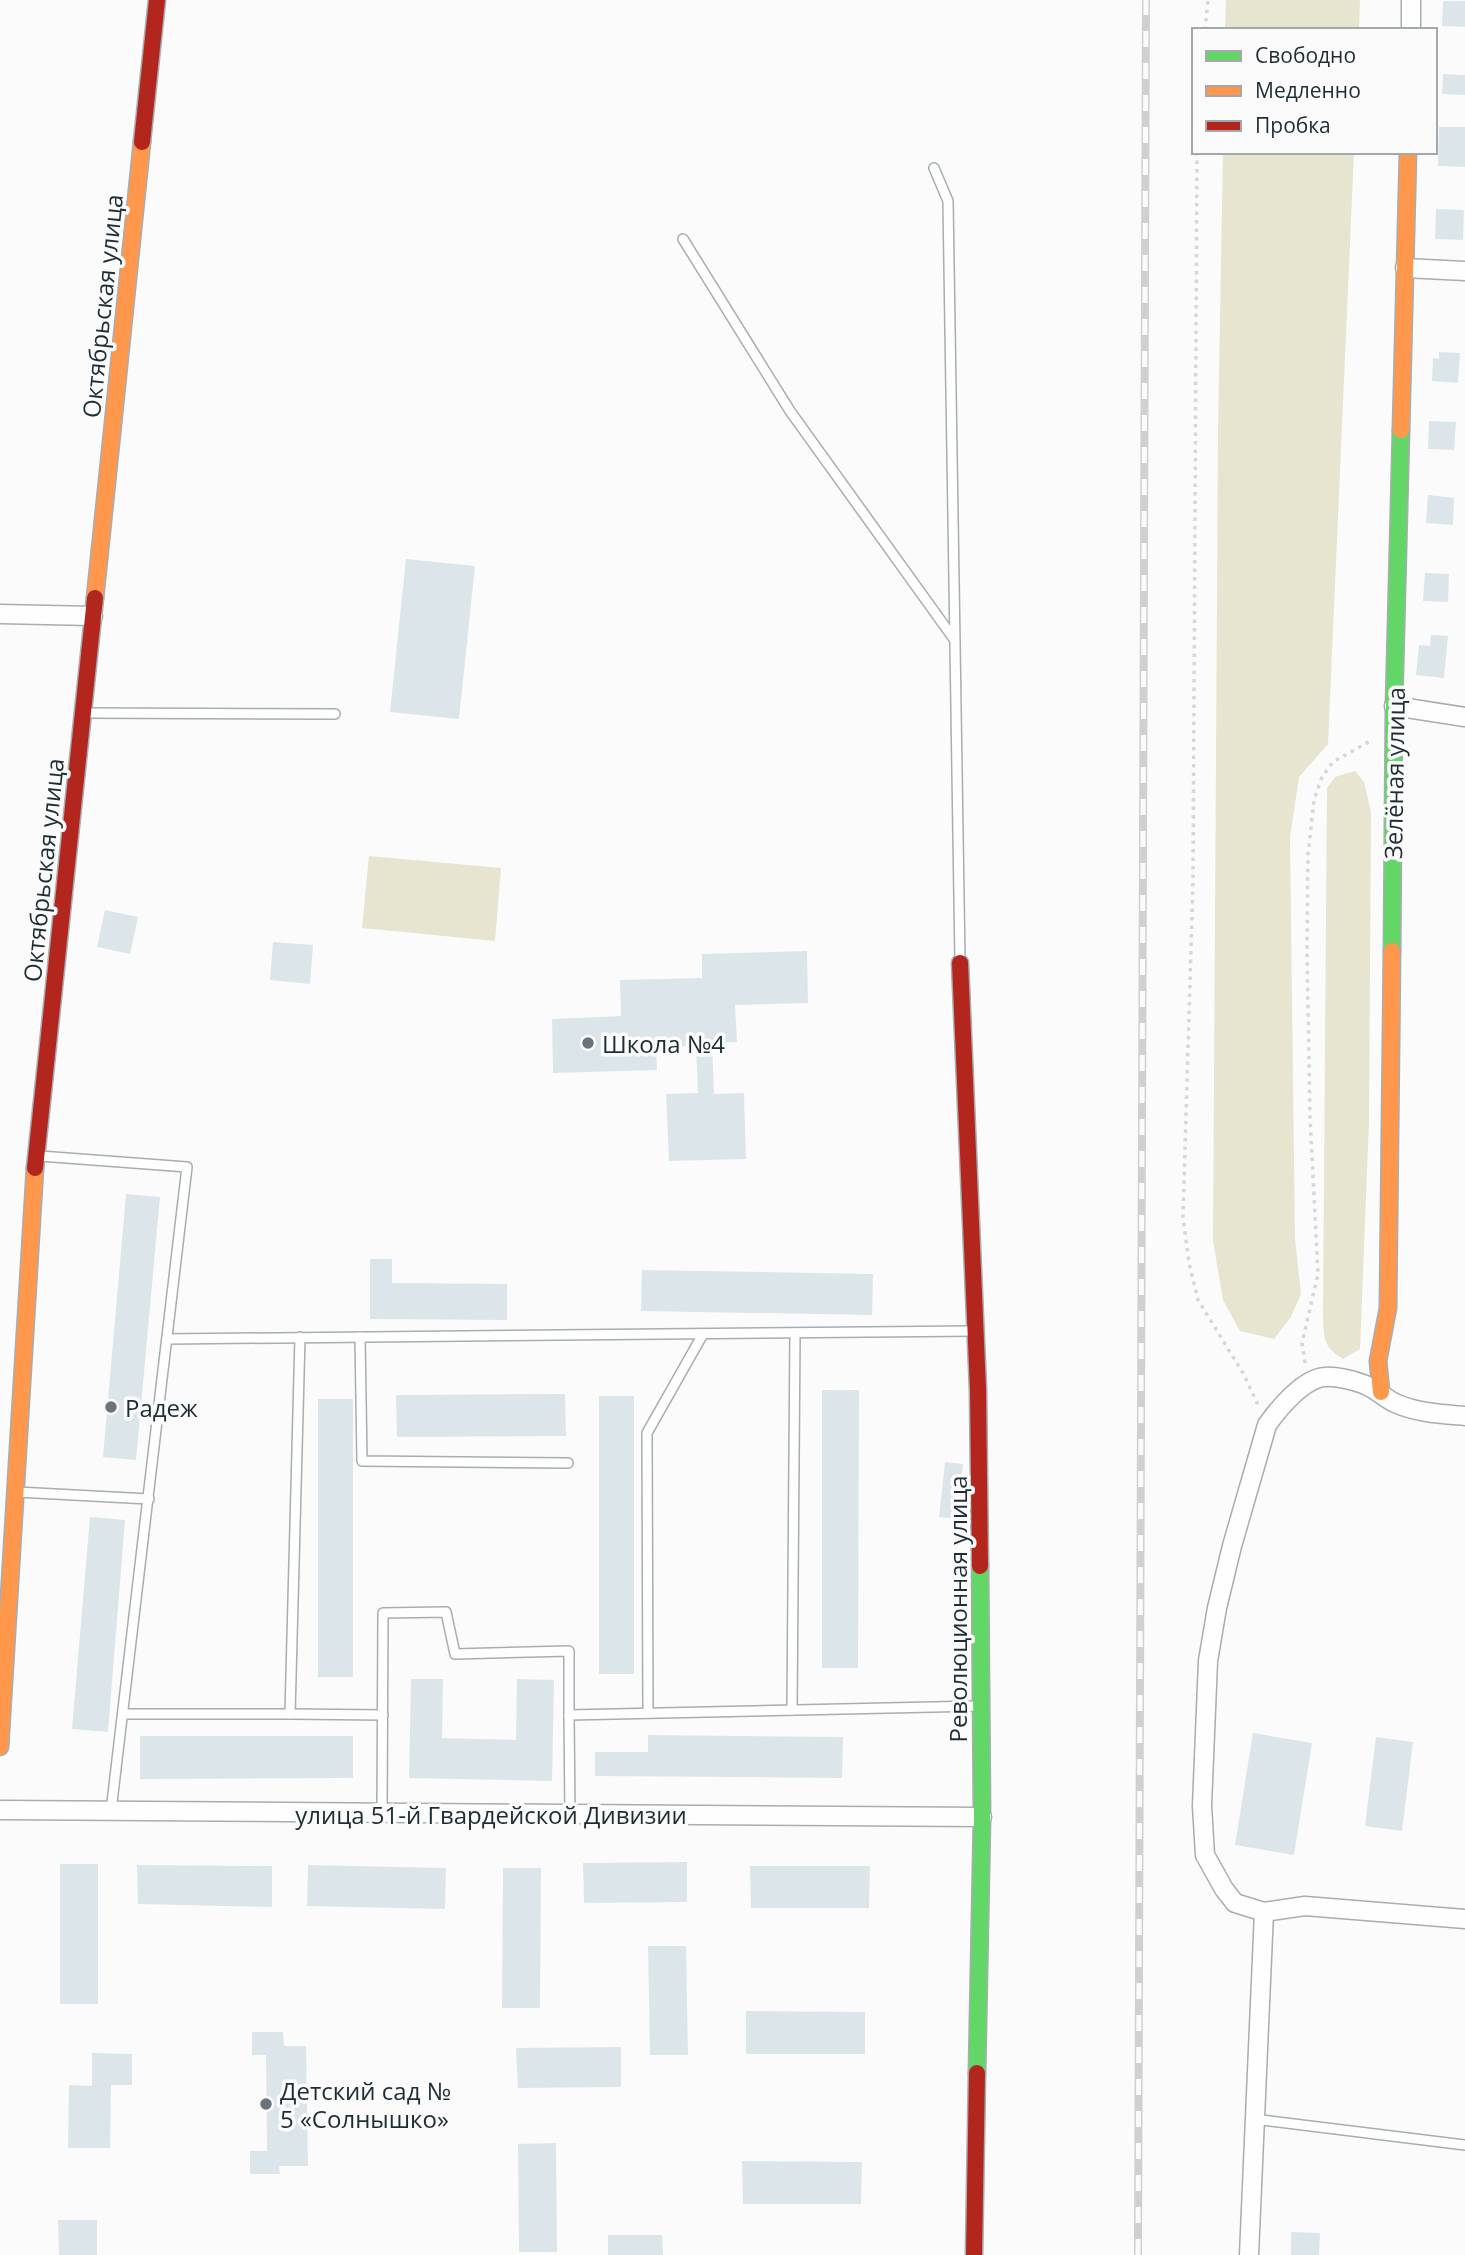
<svg xmlns="http://www.w3.org/2000/svg" width="1465" height="2255" viewBox="0 0 1465 2255" font-family="'Open Sans',sans-serif">
<rect width="100%" height="100%" fill="#fbfbfb"/>
<g fill="#e7e4d0">
<path d="M1226 0H1360L1359 30H1225Z"/>
<path d="M1223 152H1354L1328 744 1299 777 1290 837 1295 1239 1301 1294 1291 1317 1274 1339 1240 1331 1223 1300 1213 1241 1218 433Z"/>
<path d="M1355 771 1364 782 1371 812 1369 1121 1360 1349 1343 1359C1321 1346 1324 1334 1323 1312L1327 788 1335 777Z"/>
<path d="M369 856 501 868 495 941 362 928Z"/>
</g>
<g fill="#dce6ea">
<path d="M1443 1H1465V27L1442 26Z"/>
<path d="M1443 74 1465 75V95L1442 94Z"/>
<path d="M1439 127H1465V167L1438 166Z"/>
<path d="M1436 209 1464 210 1463 240 1435 239Z"/>
<path d="M1439 352 1460 353 1458 383 1432 381 1433 358 1439 359Z"/>
<path d="M1429 421 1456 422 1454 450 1428 449Z"/>
<path d="M1428 495 1454 498 1453 525 1426 523Z"/>
<path d="M406 559 475 566 459 719 390 712Z"/>
<path d="M1425 573 1449 574 1448 602 1423 601Z"/>
<path d="M1431 635 1448 636 1444 678 1416 675 1419 645 1430 646Z"/>
<path d="M105 910 138 917 130 954 97 947Z"/>
<path d="M273 942 313 945 310 984 270 980Z"/>
<path d="M807 951 808 1003 735 1005 737 1042 712 1043 714 1094 744 1093 746 1159 669 1161 666 1094 698 1093 696 1046 656 1047 657 1070 553 1073 552 1019 621 1016 620 980 702 978V954Z"/>
<path d="M126 1194 160 1197 136 1460 103 1457Z"/>
<path d="M370 1259H392V1283L507 1284V1320L370 1319Z"/>
<path d="M642 1270 873 1274 872 1315 641 1311Z"/>
<path d="M822 1390H859L858 1668H822Z"/>
<path d="M565 1394 566 1436 397 1437 396 1395Z"/>
<rect x="599" y="1396" width="35" height="278"/>
<rect x="318" y="1399" width="35" height="278"/>
<path d="M945 1462 963 1464 957 1519 939 1517Z"/>
<path d="M90 1517 125 1520 108 1732 72 1729Z"/>
<path d="M411 1679H443L442 1738 516 1740 517 1679 554 1680 552 1781 409 1778Z"/>
<path d="M1253 1733 1312 1743 1294 1855 1235 1845Z"/>
<path d="M648 1735 843 1737 842 1778 595 1776V1752H648Z"/>
<path d="M140 1736H353V1778L140 1779Z"/>
<path d="M1376 1737 1413 1742 1402 1831 1365 1826Z"/>
<path d="M687 1862V1902L584 1903 583 1863Z"/>
<rect x="60" y="1864" width="38" height="140"/>
<path d="M137 1865 272 1866V1907L138 1904Z"/>
<path d="M308 1865 446 1868 445 1909 307 1906Z"/>
<path d="M750 1866H870L869 1908H751Z"/>
<path d="M503 1868H541L540 2008H502Z"/>
<path d="M648 1946H686L688 2055H650Z"/>
<path d="M746 2011 865 2012V2054H746Z"/>
<path d="M252 2032H283L284 2046H306L308 2166H279L280 2174H250V2151H267L266 2055H252Z"/>
<path d="M621 2047V2087L518 2088 516 2048Z"/>
<path d="M92 2053 132 2054V2085H111L110 2148H68L69 2085 92 2086Z"/>
<path d="M556 2143 557 2252H519L518 2144Z"/>
<path d="M742 2161 862 2162 861 2204H743Z"/>
<path d="M58 2220H97V2255H59Z"/>
<path d="M1291 2232 1320 2233 1319 2255H1291Z"/>
<path d="M608 2235H662L663 2255H608Z"/>
</g>
<g fill="none" stroke-linecap="round" stroke-linejoin="round">
<g stroke="#a7adb0" stroke-width="12">
<g id="lane">
<path d="M934 168 948 201 960 961"/>
<path d="M683 239 790 411 954 639"/>
<path d="M84 713 335 714"/>
<path d="M40 1156 187 1167 111 1811"/>
<path d="M360 1337 362 1461 568 1463"/>
<path d="M167 1339 974 1331"/>
<path d="M17 1492 149 1499"/>
<path d="M792 1710 795 1333"/>
<path d="M648 1713 647 1433 703 1334"/>
<path d="M123 1714H290L300 1337"/>
<path d="M290 1714 383 1715"/>
<path d="M382 1813 383 1613 446 1612 455 1654 569 1651V1715"/>
<path d="M570 1814 569 1715 979 1706"/>
<path d="M1254 2119 1465 2145"/>
</g>
</g>
<g stroke="#a7adb0" stroke-width="21">
<g id="street">
<path d="M1411 30V0"/>
<path d="M1405 268 1465 271"/>
<path d="M0 614 93 616"/>
<path d="M1394 706 1465 717"/>
<path d="M1465 1416C1442 1414 1417 1413 1395 1403 1384 1398 1375 1388 1363 1384 1353 1380 1335 1376 1325 1377 1304 1378 1278 1409 1267 1425L1232 1546 1217 1608 1208 1661 1202 1806 1205 1855 1224 1889 1235 1903 1264 1912 1305 1906 1465 1919"/>
<path d="M0 1810 982 1817"/>
<path d="M1249 2255 1264 1912"/>
</g>
</g>
<g stroke="#a7adb0" stroke-width="19">
<g id="fast">
<path d="M1392 951 1394 706 1401 430"/>
<path d="M977 2073 982 1817 980 1566"/>
</g>
</g>
<g stroke="#a7adb0" stroke-width="19">
<g id="slow">
<path d="M1401 430 1408 152"/>
<path d="M95 598 142 142"/>
<path d="M1381 1392 1378 1361 1388 1308 1392 951"/>
<path d="M0 1747 35 1168"/>
</g>
</g>
<g stroke="#a7adb0" stroke-width="19">
<g id="jam">
<path d="M142 142 157 0"/>
<path d="M960 963 978 1389 980 1566"/>
<path d="M35 1168 95 598"/>
<path d="M974 2255 977 2073"/>
</g>
</g>
<g stroke="#d6d7d7" stroke-width="3.5" stroke-dasharray="3.5 5" stroke-linecap="butt">
<path d="M1205 30 1208 0"/>
<path d="M1197 152 1193 882 1183 1217 1189 1263 1198 1300 1243 1373 1259 1407"/>
<path d="M1305 1363 1302 1343 1318 1274 1310 1117 1307 951 1308 855 1314 800 1322 777 1333 762 1372 740"/>
</g>
<use href="#lane" stroke="#fefefe" stroke-width="9"/>
<use href="#street" stroke="#fefefe" stroke-width="18"/>
<use href="#fast" stroke="#63d668" stroke-width="16"/>
<use href="#slow" stroke="#ff974d" stroke-width="16"/>
<use href="#jam" stroke="#b3261e" stroke-width="16"/>
<g stroke="#cfd0d0" stroke-width="8">
<path id="rail" d="M1138 2255 1146 0"/>
</g>
<use href="#rail" stroke="#fbfbfb" stroke-width="5" stroke-dasharray="16" stroke-linecap="butt"/>
</g>
<g fill="#6b7579" stroke="#fbfbfb" stroke-width="2.5">
<circle cx="588" cy="1043" r="7"/>
<circle cx="111" cy="1407" r="7"/>
<circle cx="266" cy="2104" r="7"/>
</g>
<g text-anchor="middle" dominant-baseline="central" stroke-width="7" stroke-linejoin="round" paint-order="stroke">
<g font-size="24" fill="#1e2d33" stroke="#fbfbfb">
<text transform="translate(102 306) rotate(-84)">Октябрьская улица</text>
<text transform="translate(1394 773) rotate(-89)">Зелёная улица</text>
<text transform="translate(43 870) rotate(-84)">Октябрьская улица</text>
<text transform="translate(957 1609) rotate(-90)">Революционная улица</text>
<text x="491" y="1814">улица 51-й Гвардейской Дивизии</text>
</g>
<g font-size="24" fill="#1e2d33" stroke="#fbfbfb" text-anchor="start">
<text x="602" y="1043">Школа №4</text>
<text x="125" y="1407">Радеж</text>
<text x="280" y="2090">Детский сад №<tspan x="280" dy="28">5 «Солнышко»</tspan></text>
</g>
</g>
<rect x="1192" y="28" width="245" height="126" fill="#fbfbfb" stroke="#a3a9ab" stroke-width="2"/>
<rect x="1206" y="51" width="35" height="10" fill="#63d668" stroke="#a3a9ab" stroke-width="2"/>
<text x="1255" y="63" font-size="21" fill="#1e2d33">Свободно</text>
<rect x="1206" y="86" width="35" height="10" fill="#ff974d" stroke="#a3a9ab" stroke-width="2"/>
<text x="1255" y="98" font-size="21" fill="#1e2d33">Медленно</text>
<rect x="1206" y="121" width="35" height="10" fill="#b3261e" stroke="#a3a9ab" stroke-width="2"/>
<text x="1255" y="133" font-size="21" fill="#1e2d33">Пробка</text>
</svg>
